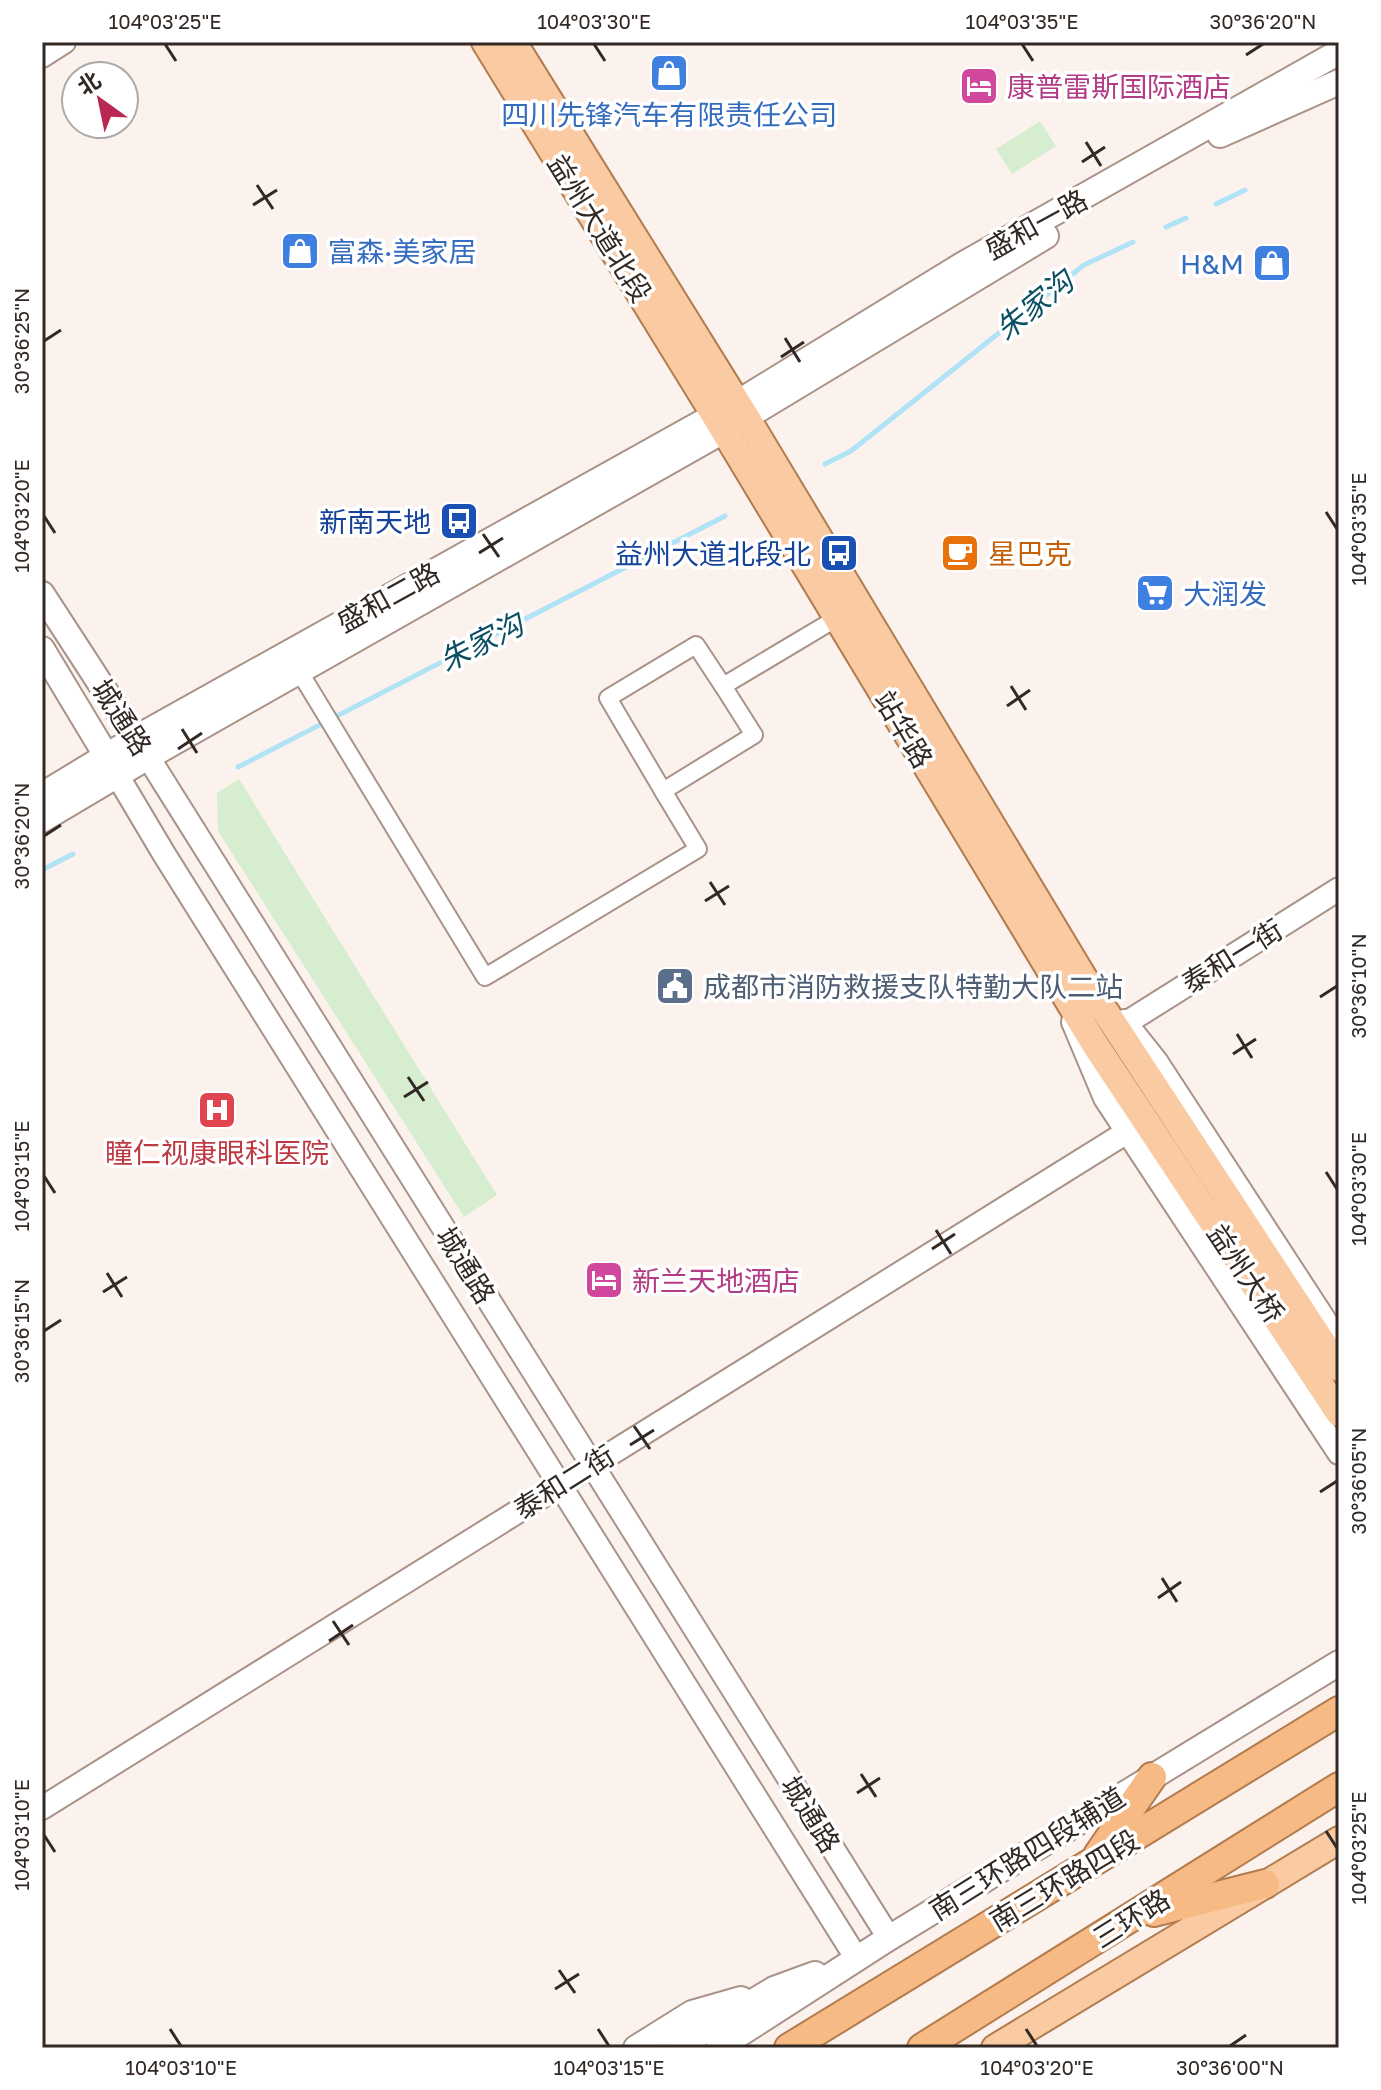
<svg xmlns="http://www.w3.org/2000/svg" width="1381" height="2090" viewBox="0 0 1381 2090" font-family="'Golos Text','Noto Sans SC',sans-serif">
<rect width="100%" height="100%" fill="#fcf2ed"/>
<g fill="#d7edcf">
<path d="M1040 121 1056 146 1012 174 996 149Z"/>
<path d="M239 779 497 1195 464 1217 218 831 217 793Z"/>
</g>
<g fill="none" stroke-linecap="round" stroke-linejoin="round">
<g stroke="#b0e3f5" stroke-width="5">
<path d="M1216 204 1245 190"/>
<path d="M1166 227 1186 218"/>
<path d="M825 464 851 451 1084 265 1133 242"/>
<path d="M238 767 725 516"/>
<path d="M42 870 73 854"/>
</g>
<g stroke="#a99388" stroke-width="20">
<g id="minor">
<path d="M299 671 485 977 698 849 663 791 754 735 723 686"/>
<path d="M663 791 608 698 696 645 723 686 837 618"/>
</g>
</g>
<g stroke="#a99388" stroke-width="26">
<g id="tertiary">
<path d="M42 56 64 42"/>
<path d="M148 757 889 1938"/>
<path d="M117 775 164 854 857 1959"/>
<path d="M1124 1021 1156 1061 1339 1342"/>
<path d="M1073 1022 1105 1098 1339 1453"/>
<path d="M1126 1023 1339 889"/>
<path d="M42 1808 1127 1132"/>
</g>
</g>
<g stroke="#a99388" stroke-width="28">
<g id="secondary">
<path d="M1220 135 1339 82"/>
<path d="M42 594 144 751"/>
<path d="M42 649 113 767"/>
<path d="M42 795 136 738 737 403 962 265 1339 52"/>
<path d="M42 820 148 757 723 431 1046 236"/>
<path d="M636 2048 692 2013 741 1999"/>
<path d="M676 2048 774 1989 815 1974"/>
<path d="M718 2048 889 1938 1339 1663"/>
</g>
</g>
<g stroke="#b17c4f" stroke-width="30">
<g id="primary">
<path d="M485 42 714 414 1094 1043 1339 1413"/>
<path d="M513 42 746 417 1088 985 1339 1368"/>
<path d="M995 2048 1339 1840"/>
</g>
</g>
<g stroke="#b17c4f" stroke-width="32">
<g id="trunk">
<path d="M1098 1855 1152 1777"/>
<path d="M1154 1912 1265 1884"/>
<path d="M789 2048 1339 1711"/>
<path d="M922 2048 1339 1787"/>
</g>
</g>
<use href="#minor" stroke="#fff" stroke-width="16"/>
<use href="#tertiary" stroke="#fff" stroke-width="22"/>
<use href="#secondary" stroke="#fff" stroke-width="24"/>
<use href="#primary" stroke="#facba3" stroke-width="26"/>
<use href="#trunk" stroke="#f8ba84" stroke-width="28"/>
</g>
<path fill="none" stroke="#322925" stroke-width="3" d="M165 44 176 61M594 44 605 61M1022 44 1033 61M1246 55 1263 44M1086 142 1101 166M1082 162 1105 147M257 185 273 209M253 205 277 190M785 338 800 362M44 341 61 330M781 357 804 342M1326 512 1337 529M44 516 55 533M483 534 499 557M479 553 503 538M1011 686 1026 710M1007 706 1030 690M182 729 197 753M178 749 202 733M44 836 61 825M710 882 725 905M705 901 729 886M1320 997 1337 986M1237 1034 1252 1058M1233 1054 1256 1039M408 1077 424 1101M404 1097 428 1082M1326 1172 1337 1189M44 1176 55 1193M936 1230 951 1254M932 1249 955 1234M107 1273 122 1297M103 1292 127 1277M44 1331 61 1320M634 1426 650 1449M630 1445 654 1430M1320 1492 1337 1481M1162 1578 1177 1602M1158 1598 1181 1582M333 1621 349 1645M329 1641 353 1625M861 1774 876 1797M857 1793 880 1778M1326 1831 1337 1848M44 1835 55 1852M559 1970 575 1993M555 1989 579 1974M170 2029 181 2046M598 2029 609 2046M1026 2029 1037 2046M1230 2046 1246 2035"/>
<defs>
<g id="shop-square" transform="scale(2)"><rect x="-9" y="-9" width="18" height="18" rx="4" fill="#3f7fe0" stroke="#fff"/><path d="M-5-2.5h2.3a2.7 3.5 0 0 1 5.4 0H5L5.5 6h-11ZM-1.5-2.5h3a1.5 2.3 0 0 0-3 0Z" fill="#fff"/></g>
<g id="hotel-square" transform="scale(2)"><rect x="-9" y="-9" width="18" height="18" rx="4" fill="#d1479c" stroke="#fff"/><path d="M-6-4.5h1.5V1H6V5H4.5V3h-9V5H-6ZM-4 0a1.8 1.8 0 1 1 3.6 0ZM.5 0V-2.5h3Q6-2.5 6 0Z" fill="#fff"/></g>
<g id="bus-square" transform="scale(2)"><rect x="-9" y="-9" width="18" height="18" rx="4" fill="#1a4fb4" stroke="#fff"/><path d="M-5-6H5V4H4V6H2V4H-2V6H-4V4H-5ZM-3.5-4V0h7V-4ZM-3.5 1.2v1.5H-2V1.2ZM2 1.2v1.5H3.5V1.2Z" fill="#fff"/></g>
<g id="cafe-square" transform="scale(2)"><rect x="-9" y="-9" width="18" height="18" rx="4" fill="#e8710a" stroke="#fff"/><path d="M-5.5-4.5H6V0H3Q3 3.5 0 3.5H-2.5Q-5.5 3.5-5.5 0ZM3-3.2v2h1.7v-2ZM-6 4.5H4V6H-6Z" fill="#fff"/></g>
<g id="supermarket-square" transform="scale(2)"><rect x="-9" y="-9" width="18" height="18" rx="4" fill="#3f7fe0" stroke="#fff"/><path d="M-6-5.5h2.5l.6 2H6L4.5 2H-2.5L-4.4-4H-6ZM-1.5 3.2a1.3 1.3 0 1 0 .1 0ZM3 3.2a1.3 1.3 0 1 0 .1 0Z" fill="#fff"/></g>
<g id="civic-square" transform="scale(2)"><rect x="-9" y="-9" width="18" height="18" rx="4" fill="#5c6f8a" stroke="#fff"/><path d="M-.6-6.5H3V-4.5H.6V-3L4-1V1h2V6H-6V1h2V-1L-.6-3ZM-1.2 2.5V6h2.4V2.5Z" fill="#fff"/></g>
<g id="hospital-square" transform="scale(2)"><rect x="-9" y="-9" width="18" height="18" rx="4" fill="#e0444e" stroke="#fff"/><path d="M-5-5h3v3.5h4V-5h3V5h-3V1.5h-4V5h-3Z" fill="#fff"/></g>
</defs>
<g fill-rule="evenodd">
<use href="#shop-square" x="669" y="73"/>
<use href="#hotel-square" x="979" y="86"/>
<use href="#shop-square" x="300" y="251"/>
<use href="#shop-square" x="1272" y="263"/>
<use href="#bus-square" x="459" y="521"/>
<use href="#bus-square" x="839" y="553"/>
<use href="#cafe-square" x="960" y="553"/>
<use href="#supermarket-square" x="1155" y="593"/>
<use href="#civic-square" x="675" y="986"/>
<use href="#hospital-square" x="217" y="1110"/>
<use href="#hotel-square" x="604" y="1280"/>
</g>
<g text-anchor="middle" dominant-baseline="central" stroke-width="7" stroke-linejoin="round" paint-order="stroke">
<g font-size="28" fill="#b23c85" stroke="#fff" text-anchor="start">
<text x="1007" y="86">康普雷斯国际酒店</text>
<text x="632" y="1280">新兰天地酒店</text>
</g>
<g font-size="28" fill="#366cbe" stroke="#fff" text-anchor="start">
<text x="669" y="114" text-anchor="middle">四川先锋汽车有限责任公司</text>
<text x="328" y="251">富森·美家居</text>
<text x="1244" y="263" text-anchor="end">H&amp;M</text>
<text x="1183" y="593">大润发</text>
</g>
<g font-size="28" fill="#322925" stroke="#fff">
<text transform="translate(1036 224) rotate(-29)">盛和一路</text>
<text transform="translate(600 228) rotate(58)">益州大道北段</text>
<text transform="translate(388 597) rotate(-29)">盛和二路</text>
<text transform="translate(122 717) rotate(57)">城通路</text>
<text transform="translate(904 729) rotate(59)">站华路</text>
<text transform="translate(1232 956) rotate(-32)">泰和一街</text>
<text transform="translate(466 1265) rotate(58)">城通路</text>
<text transform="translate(1246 1273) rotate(56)">益州大桥</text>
<text transform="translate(564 1482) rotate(-32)">泰和二街</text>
<text transform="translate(811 1814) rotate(58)">城通路</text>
<text transform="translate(1027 1853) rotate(-32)">南三环路四段辅道</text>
<text transform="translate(1064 1880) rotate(-31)">南三环路四段</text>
<text transform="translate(1131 1918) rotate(-32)">三环路</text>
</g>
<g font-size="28" fill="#164399" stroke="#fff" text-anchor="end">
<text x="431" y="521">新南天地</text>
<text x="811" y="553">益州大道北段北</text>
</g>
<g font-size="28" fill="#c56008" stroke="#fff" text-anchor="start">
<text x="988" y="553">星巴克</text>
</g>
<g font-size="28" fill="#4e5e75" stroke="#fff" text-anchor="start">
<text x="703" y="986">成都市消防救援支队特勤大队二站</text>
</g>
<g font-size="28" fill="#be3a42" stroke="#fff">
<text x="217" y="1152">瞳仁视康眼科医院</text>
</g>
<g font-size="30" font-style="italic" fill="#0a4f63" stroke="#fff">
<text transform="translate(1034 305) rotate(-39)">朱家沟</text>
<text transform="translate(481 642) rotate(-27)">朱家沟</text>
</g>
</g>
<rect width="1381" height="2090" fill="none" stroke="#ffffff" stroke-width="88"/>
<g transform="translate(100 100) rotate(327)"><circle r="38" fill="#ffffff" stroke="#ada9a8" stroke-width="2"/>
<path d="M0-6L14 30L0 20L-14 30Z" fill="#b92851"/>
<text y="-12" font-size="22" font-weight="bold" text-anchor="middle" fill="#322925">北</text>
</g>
<rect x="44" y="44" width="1293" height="2002" fill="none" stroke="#322925" stroke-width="3"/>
<g font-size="20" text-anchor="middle" fill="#322925">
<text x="165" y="29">104°03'25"E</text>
<text x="594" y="29">104°03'30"E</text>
<text x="1022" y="29">104°03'35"E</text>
<text x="1263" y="29">30°36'20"N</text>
<text transform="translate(22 341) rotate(-90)" y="7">30°36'25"N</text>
<text transform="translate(22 516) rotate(-90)" y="7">104°03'20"E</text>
<text transform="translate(1359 529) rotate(-90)" y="7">104°03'35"E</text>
<text transform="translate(22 836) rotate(-90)" y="7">30°36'20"N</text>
<text transform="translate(1359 986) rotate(-90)" y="7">30°36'10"N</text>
<text transform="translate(22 1176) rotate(-90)" y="7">104°03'15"E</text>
<text transform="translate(1359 1189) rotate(-90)" y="7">104°03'30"E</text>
<text transform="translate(22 1331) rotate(-90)" y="7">30°36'15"N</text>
<text transform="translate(1359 1481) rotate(-90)" y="7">30°36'05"N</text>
<text transform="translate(22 1835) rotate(-90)" y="7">104°03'10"E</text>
<text transform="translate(1359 1848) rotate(-90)" y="7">104°03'25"E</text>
<text x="181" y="2075">104°03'10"E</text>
<text x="609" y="2075">104°03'15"E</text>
<text x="1037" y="2075">104°03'20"E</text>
<text x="1230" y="2075">30°36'00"N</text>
</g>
</svg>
